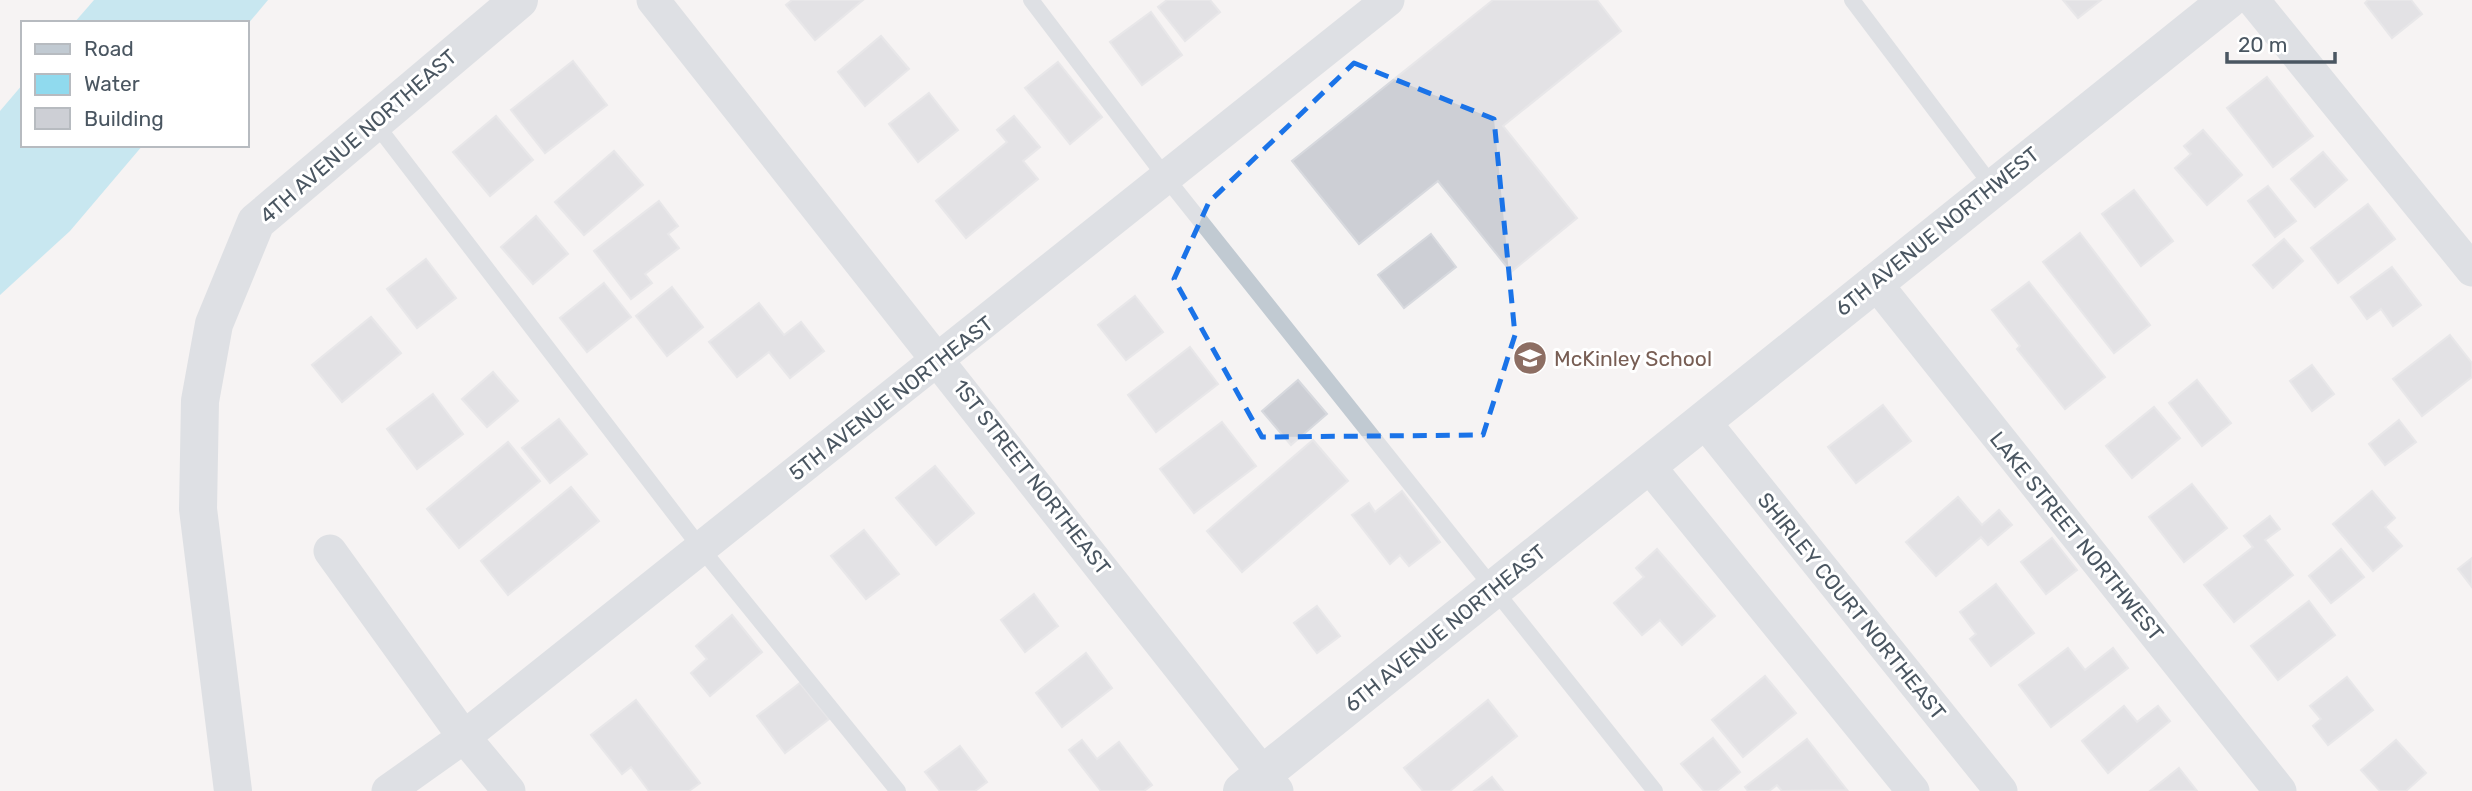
<svg xmlns="http://www.w3.org/2000/svg" width="2472" height="791" viewBox="0 0 2472 791" font-family="Rubik,sans-serif">
<rect width="100%" height="100%" fill="#f5f3f3"/>
<g fill="#90daee">
<path d="M94 0H268L247 25 74 23Z"/>
<path d="M23 84V145H143L70 231 0 295V111Z"/>
</g>
<g fill="#cdcfd5" stroke="#d7d9de" stroke-width="2">
<path d="M792 0H863L815 40 786 5Z"/>
<path d="M1167 0H1210L1220 12 1185 41 1158 7Z"/>
<path d="M1493 0H1597L1621 31 1503 126 1577 218 1511 272 1438 181 1359 244 1292 161Z"/>
<path d="M2063 0H2101L2078 18Z"/>
<path d="M2368 0H2411L2422 14 2392 38 2365 3Z"/>
<path d="M1151 12 1182 55 1142 85 1110 42Z"/>
<path d="M881 36 909 69 865 106 838 72Z"/>
<path d="M573 61 607 105 545 153 511 110Z"/>
<path d="M1058 62 1102 117 1070 144 1025 88Z"/>
<path d="M2267 77 2313 136 2273 167 2227 108Z"/>
<path d="M929 93 958 130 918 162 889 124Z"/>
<path d="M496 116 533 160 490 196 453 152Z"/>
<path d="M1014 116 1040 147 1023 161 1038 179 966 238 936 201 1007 142 997 130Z"/>
<path d="M2203 130 2242 175 2207 205 2175 168 2191 154 2184 146Z"/>
<path d="M614 151 643 185 584 235 555 202Z"/>
<path d="M2323 152 2347 180 2315 207 2291 179Z"/>
<path d="M2268 186 2296 221 2275 237 2248 201Z"/>
<path d="M2134 190 2173 241 2141 266 2102 214Z"/>
<path d="M659 201 678 226 668 234 679 248 645 274 652 283 631 299 594 251Z"/>
<path d="M2368 204 2395 239 2338 283 2311 248Z"/>
<path d="M536 216 568 254 533 284 501 247Z"/>
<path d="M2080 233 2150 325 2114 353 2043 262Z"/>
<path d="M1431 234 1456 267 1404 308 1378 275Z"/>
<path d="M2284 239 2303 261 2273 288 2253 265Z"/>
<path d="M426 259 456 298 417 328 387 289Z"/>
<path d="M2392 267 2421 305 2393 326 2381 309 2367 319 2351 297Z"/>
<path d="M2029 282 2105 377 2065 409 2017 349 2020 346 1992 310Z"/>
<path d="M604 283 631 317 587 352 560 318Z"/>
<path d="M672 287 703 327 667 356 636 316Z"/>
<path d="M1135 296 1163 332 1126 360 1098 325Z"/>
<path d="M759 303 784 335 801 322 824 351 790 378 769 352 737 377 709 342Z"/>
<path d="M371 317 401 353 342 402 312 365Z"/>
<path d="M2450 335 2472 363V377L2422 416 2393 379Z"/>
<path d="M1190 347 1218 384 1156 432 1128 395Z"/>
<path d="M2312 365 2334 394 2312 411 2290 381Z"/>
<path d="M493 372 518 401 487 427 462 399Z"/>
<path d="M1298 380 1327 414 1291 445 1262 411Z"/>
<path d="M2197 380 2231 423 2202 446 2169 403Z"/>
<path d="M433 394 463 434 417 469 387 429Z"/>
<path d="M1883 405 1911 441 1856 483 1828 447Z"/>
<path d="M2154 407 2180 438 2132 478 2106 446Z"/>
<path d="M559 419 587 454 550 483 522 448Z"/>
<path d="M2399 420 2416 442 2385 465 2369 444Z"/>
<path d="M1222 422 1256 466 1194 513 1160 469Z"/>
<path d="M1313 440 1348 481 1242 572 1207 531Z"/>
<path d="M508 442 540 481 459 548 427 509Z"/>
<path d="M935 466 974 513 936 545 896 498Z"/>
<path d="M2192 484 2227 528 2184 562 2149 517Z"/>
<path d="M571 487 599 521 508 595 481 561Z"/>
<path d="M1402 491 1440 542 1409 566 1400 555 1390 564 1352 515 1369 503 1375 512Z"/>
<path d="M2372 491 2395 518 2385 527 2402 546 2373 571 2333 524Z"/>
<path d="M1958 497 1982 525 1999 510 2012 525 1988 545 1981 537 1936 576 1906 542Z"/>
<path d="M2270 516 2280 529 2265 540 2293 575 2234 622 2204 585 2253 547 2244 536Z"/>
<path d="M864 530 899 574 866 599 831 556Z"/>
<path d="M2052 538 2077 570 2046 594 2021 562Z"/>
<path d="M1657 549 1715 616 1682 645 1660 620 1642 635 1614 603 1644 577 1636 568Z"/>
<path d="M2341 549 2364 577 2331 603 2309 576Z"/>
<path d="M2472 558V587L2458 569Z"/>
<path d="M1996 584 2034 633 1991 666 1970 639 1976 634 1960 612Z"/>
<path d="M1034 594 1058 626 1025 652 1001 620Z"/>
<path d="M2309 601 2335 635 2278 680 2251 646Z"/>
<path d="M1317 606 1340 636 1317 653 1294 623Z"/>
<path d="M732 615 762 652 710 696 691 673 707 659 696 646Z"/>
<path d="M2068 648 2085 670 2113 648 2128 668 2051 727 2019 685Z"/>
<path d="M1086 653 1112 688 1062 727 1036 693Z"/>
<path d="M1765 676 1796 713 1743 757 1712 720Z"/>
<path d="M2347 677 2373 710 2328 745 2313 726 2321 719 2310 706Z"/>
<path d="M800 683 829 719 785 753 757 716Z"/>
<path d="M636 700 700 783 689 791H649L631 767 622 774 591 735Z"/>
<path d="M1488 700 1517 736 1450 791H1423L1404 768Z"/>
<path d="M2124 706 2137 722 2158 706 2170 721 2108 773 2082 741Z"/>
<path d="M1713 738 1740 772 1717 791H1704L1681 764Z"/>
<path d="M1807 739 1847 790 1782 791 1777 785 1769 791H1748L1745 787Z"/>
<path d="M1082 740 1097 759 1119 742 1152 785 1144 791H1101L1069 750Z"/>
<path d="M2396 740 2426 773 2406 791H2380L2361 770Z"/>
<path d="M960 746 987 782 975 791H940L925 772Z"/>
<path d="M2179 768 2197 791H2150Z"/>
<path d="M1492 777 1503 791H1474Z"/>
</g>
<g fill="none" stroke-linecap="round" stroke-linejoin="round">
<g stroke="#c1cad2" stroke-width="16">
<path d="M1031 0 1167 179 1655 791"/>
<path d="M1852 0 1993 187"/>
<path d="M375 123 700 547 898 791"/>
</g>
<g stroke="#c1cad2" stroke-width="33">
<path d="M653 0 1277 791"/>
<path d="M2253 0 2472 270"/>
<path d="M1874 281 2280 791"/>
<path d="M1703 420 2001 791"/>
<path d="M1648 465 1913 791"/>
<path d="M330 551 464 737 509 791"/>
<path d="M388 791 464 737 1388 0"/>
</g>
<g stroke="#c1cad2" stroke-width="38">
<path d="M233 791 198 509 200 401 214 324 256 222 519 0"/>
<path d="M1242 791 2228 0"/>
</g>
</g>
<path d="M0 0H2472V791H0ZM1354 63 1494 119 1515 335 1483 435 1262 437 1174 279 1209 202Z" fill="#f5f3f3" fill-opacity=".55" fill-rule="evenodd"/>
<path fill="none" stroke="#1a73e8" stroke-width="5" stroke-dasharray="14 9" stroke-linejoin="round" d="M1354 63 1494 119 1515 335 1483 435 1262 437 1174 279 1209 202Z"/>
<defs>
<g id="school-disc" transform="scale(1.75)"><circle r="9.5" fill="#8d6e63" stroke="#fff"/><path d="M0-5L7-2L0 1L-7-2ZM-4 1L0 2.5L4 1V4Q0 6-4 4Z" fill="#fff"/></g>
</defs>
<g fill-rule="evenodd">
<use href="#school-disc" x="1530" y="358"/>
</g>
<g text-anchor="middle" dominant-baseline="central" stroke-width="6" stroke-linejoin="round" paint-order="stroke">
<g font-size="21" fill="#4a5661" stroke="#fff">
<text transform="translate(358 136) rotate(-41)">4TH AVENUE NORTHEAST</text>
<text transform="translate(1937 231) rotate(-39)">6TH AVENUE NORTHWEST</text>
<text transform="translate(891 398) rotate(-38)">5TH AVENUE NORTHEAST</text>
<text transform="translate(1032 477) rotate(52)">1ST STREET NORTHEAST</text>
<text transform="translate(2077 536) rotate(51)">LAKE STREET NORTHWEST</text>
<text transform="translate(1852 606) rotate(51)">SHIRLEY COURT NORTHEAST</text>
<text transform="translate(1445 628) rotate(-39)">6TH AVENUE NORTHEAST</text>
</g>
<g font-size="21" fill="#785e54" stroke="#fff" text-anchor="start">
<text x="1554" y="358">McKinley School</text>
</g>
</g>
<rect x="21" y="21" width="228" height="126" fill="#ffffff" stroke="#b7bbc0" stroke-width="2"/>
<rect x="35" y="44" width="35" height="10" fill="#c1cad2" stroke="#b7bbc0" stroke-width="2"/>
<text x="84" y="56" font-size="21" fill="#4a5661">Road</text>
<rect x="35" y="74" width="35" height="21" fill="#90daee" stroke="#b7bbc0" stroke-width="2"/>
<text x="84" y="91" font-size="21" fill="#4a5661">Water</text>
<rect x="35" y="108" width="35" height="21" fill="#cdcfd5" stroke="#b7bbc0" stroke-width="2"/>
<text x="84" y="126" font-size="21" fill="#4a5661">Building</text>
<path d="M2227 52v10h108v-10" fill="none" stroke="#4a5661" stroke-width="3.5"/>
<text x="2238" y="52" font-size="21" fill="#4a5661" stroke="#ffffff" stroke-width="5" paint-order="stroke">20 m</text>
</svg>
